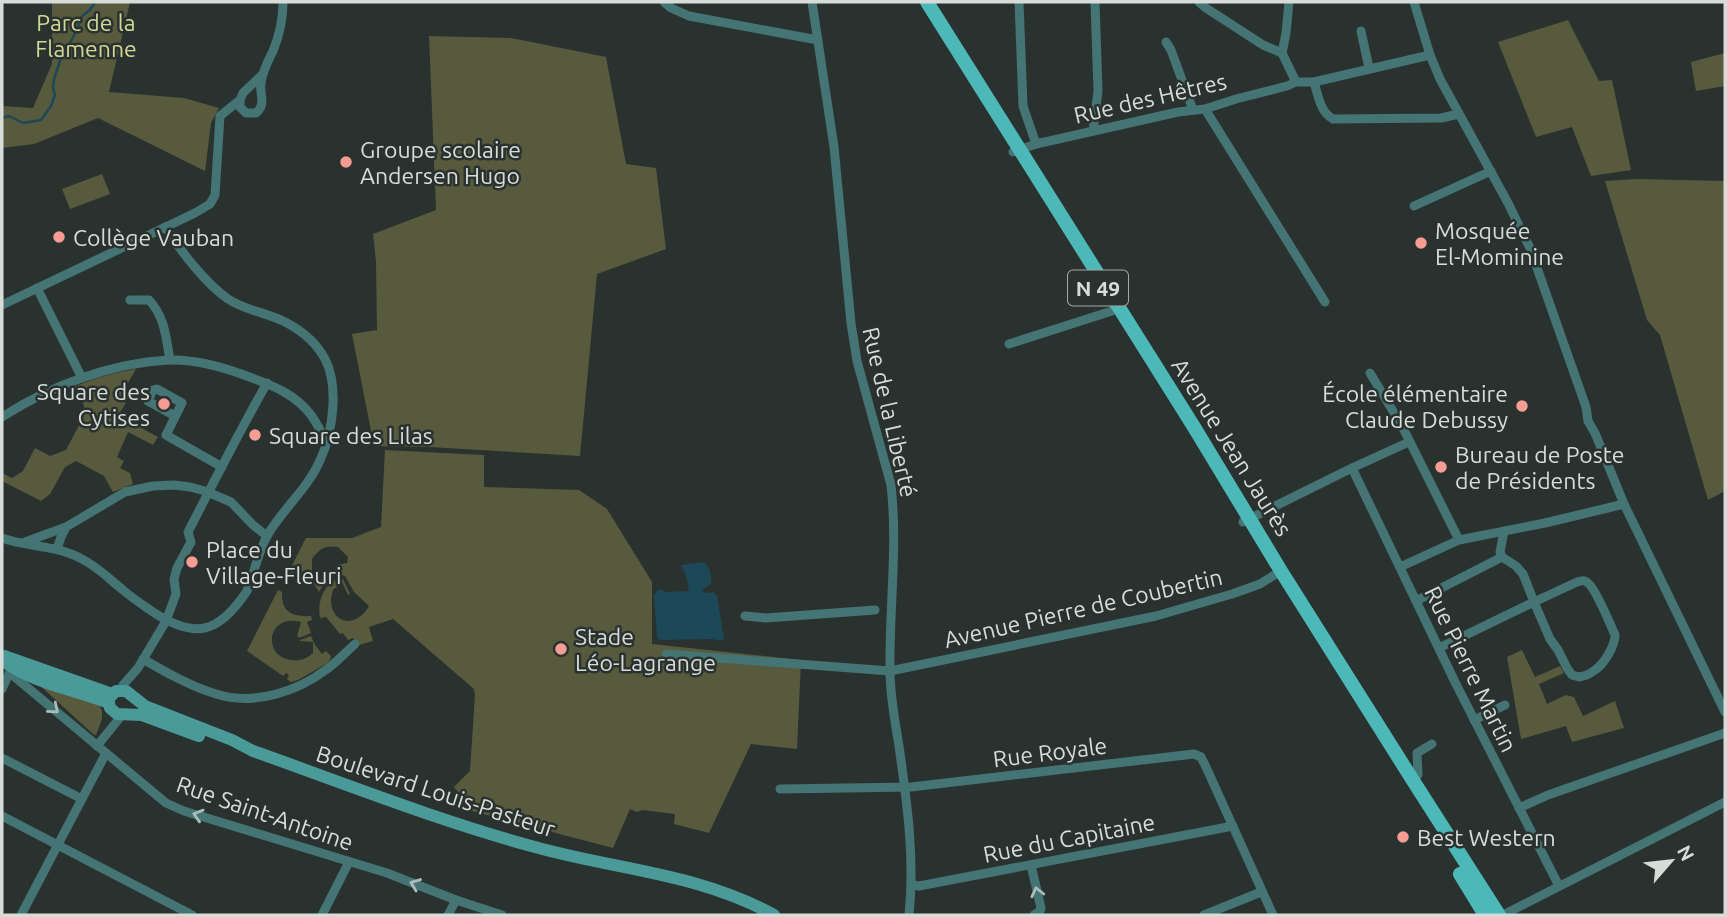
<svg xmlns="http://www.w3.org/2000/svg" width="1727" height="917" viewBox="0 0 1727 917" font-family="Ubuntu,sans-serif">
<rect width="100%" height="100%" fill="#2a322f"/>
<g fill="#585a3d">
<path d="M52 2H130L109 92 184 98 219 108 211 123 205 171 98 118 34 144 2 148V106L33 108 52 64Z"/>
<path d="M1568 20 1599 81 1612 80 1631 170 1591 176 1572 127 1536 137 1498 42Z"/>
<path d="M429 36 511 38 606 57 626 164 656 168 666 249 597 274 580 456 429 447 374 446 352 334 377 330 376 261 373 234 436 210Z"/>
<path d="M1725 53V86L1696 91 1691 62Z"/>
<path d="M102 174 110 194 70 209 62 189Z"/>
<path d="M1636 179 1725 181V491L1708 500 1660 335 1647 320 1605 181Z"/>
<path d="M136 369 119 398 126 403 120 412 145 430 158 437 153 445 128 432 117 457 124 461 120 468 130 473 133 484 113 492 104 476 76 461 65 467 50 494 41 501 2 481V473L12 478 23 471 35 448 50 456 66 450 86 412 80 395 69 389C91 379 112 373 136 369Z"/>
<path d="M385 450 484 455V487L579 490 607 509 652 582V644L801 660 797 749 751 744 709 833 674 824 675 814 642 810 637 812 630 809 613 848 449 805 460 794 454 787 470 771 475 695 474 689 393 619 369 627 373 641 359 645 353 638 348 640 343 633 340 634 326 617 320 618C317 602 324 580 343 579L350 594 348 595 342 582 333 590C323 619 353 634 369 606L354 592 345 576 338 574 336 569 337 565 347 563 348 557 338 547C325 545 319 549 312 559V572L319 582 328 572H331L333 575 323 585 319 592C306 568 304 582 287 575L306 538H352L381 527Z"/>
<path d="M278 590 282 592C281 613 293 617 311 616L312 620 307 622 311 633 299 638 297 636 301 622C266 613 262 658 292 660 301 661 306 659 313 653V642L300 641V640L311 636 315 645 322 654 326 651 331 656 330 660 326 664 298 680 291 682 287 679 289 675 286 673 283 676 247 651Z"/>
<path d="M1522 650 1535 677 1560 666 1564 673 1539 684 1547 704 1566 695 1574 697 1583 716 1615 701 1624 728 1572 742 1566 726 1521 739 1507 657Z"/>
<path d="M36 682 99 705C106 715 100 724 96 735L93 734Z"/>
</g>
<path fill="#1c4858" d="M704 562C711 568 711 575 711 584L702 590 705 593 713 592 717 596 724 639 721 641 712 639 660 640 657 637 654 595 659 589 667 592 689 591 686 575 681 565Z"/>
<g fill="none" stroke-linecap="round" stroke-linejoin="round">
<path stroke="#1c4858" stroke-width="2.5" d="M2 118 9 116 23 123 41 120 51 106 55 95 53 88 54 79 60 61 77 30 81 17 90 10 95 2"/>
<g stroke="#457474" stroke-width="9">
<path d="M664 2 671 8 689 16 818 40"/>
<path d="M812 2 834 147 851 323 857 361 891 485C898 547 889 609 890 671 890 696 895 721 899 746 907 802 915 859 909 915"/>
<path d="M1019 2 1023 106 1036 144"/>
<path d="M1199 2 1206 8 1263 45 1282 53"/>
<path d="M1414 2 1430 55 1440 79 1508 203 1530 248 1586 407 1588 421 1595 433 1624 504 1725 712"/>
<path d="M1361 31 1369 68"/>
<path d="M1166 42 1171 50 1193 110"/>
<path d="M1282 53 1286 33 1289 2"/>
<path d="M1282 53 1296 82"/>
<path d="M1314 82C1318 95 1320 112 1333 119L1441 118 1459 114"/>
<path d="M240 100V107L246 113H256C267 104 259 95 261 83 262 72 268 61 273 51 280 34 283 20 283 2"/>
<path d="M1205 109 1325 302"/>
<path d="M1093 131 1098 91 1095 2"/>
<path d="M1013 152 1036 144 1178 112 1205 109 1236 99 1287 86 1296 82H1314L1430 55"/>
<path d="M1414 206 1491 171"/>
<path d="M37 288 82 378"/>
<path d="M130 300H149C165 317 166 338 170 360"/>
<path d="M2 305 195 213 210 204 215 195 220 116 240 100 243 93 263 74"/>
<path d="M1009 344 1112 311"/>
<path d="M1370 373 1402 426 1459 540"/>
<path d="M175 416 148 401 153 390 157 389 182 403 166 435 222 467"/>
<path d="M2 417C50 386 111 363 168 360 196 359 227 368 252 378 274 386 296 395 311 415 317 423 321 433 327 442"/>
<path d="M1352 468 1455 682 1559 886"/>
<path d="M1243 522 1352 468 1409 442"/>
<path d="M2 538C27 547 55 545 80 558 97 566 108 578 123 590 132 598 143 605 153 612 196 640 219 633 247 591 254 573 258 553 267 536 283 508 309 488 321 458 333 431 339 386 325 359 317 344 302 331 287 323 269 313 246 311 228 299 206 284 180 250 165 227"/>
<path d="M25 542 66 527 125 492 153 486 174 485 190 487 205 491 231 502 253 525 267 536"/>
<path d="M57 549 61 537 66 527"/>
<path d="M1400 567 1459 540 1545 523 1624 504"/>
<path d="M1416 601 1502 557"/>
<path d="M745 616 766 618 875 610"/>
<path d="M1439 648 1534 602 1550 639 1558 650 1567 668 1572 675 1579 677C1585 676 1590 674 1595 670 1604 664 1615 646 1615 635 1610 624 1596 589 1588 583 1583 579 1582 581 1577 582L1534 602 1523 574 1516 566 1502 557 1500 552 1504 531"/>
<path d="M666 654 890 671 1156 616 1232 594 1260 584 1281 571"/>
<path d="M143 659C167 673 190 686 216 694 253 706 297 692 327 669 337 662 346 652 355 644"/>
<path d="M10 673 166 803 184 811 387 873 456 900 502 915"/>
<path d="M2 689 11 669"/>
<path d="M121 690 123 685 138 668 166 621 176 594 174 579 177 568 191 542 188 532C214 482 239 432 267 383"/>
<path d="M1474 720 1505 705"/>
<path d="M97 746 122 715"/>
<path d="M2 758 82 799"/>
<path d="M1412 779 1418 775 1417 753 1432 744"/>
<path d="M780 789 911 787 1194 754 1201 757 1206 767 1273 915"/>
<path d="M1519 808 1548 795 1725 733"/>
<path d="M2 816 192 915"/>
<path d="M1031 865 1041 908 1040 911 1034 915"/>
<path d="M912 885 919 886 1233 826"/>
<path d="M21 915 106 753"/>
<path d="M322 915 349 862"/>
<path d="M448 915 456 900"/>
<path d="M1204 915 1261 892"/>
<path d="M1503 915 1725 802"/>
</g>
<g stroke="#4b9a9a" stroke-width="12">
<path d="M4 656 112 694"/>
<path d="M2 660C32 683 73 689 109 703L110 708 117 714 142 715 199 736"/>
<path d="M109 703V698L116 691H126L145 706 232 740 253 751C346 784 439 821 535 847 617 870 698 873 774 915"/>
</g>
<g stroke="#4cb8b8" stroke-width="14">
<path d="M927 2 1194 427 1281 571 1412 779 1499 915"/>
<path d="M1460 874 1485 915"/>
</g>
</g>
<defs><path id="oneway-chevron" d="M-2-3.5L2.5 0L-2 3.5" fill="none" stroke-width="1.6" stroke-linecap="round" stroke-linejoin="round" transform="scale(1.75)"/></defs>
<g stroke="#abbdbb">
<use href="#oneway-chevron" transform="translate(54 709) rotate(40)"/>
<use href="#oneway-chevron" transform="translate(198 815) rotate(-163)"/>
<use href="#oneway-chevron" transform="translate(415 884) rotate(-159)"/>
<use href="#oneway-chevron" transform="translate(1037 892) rotate(-103)"/>
</g>
<g fill="#f59c93" stroke="#2a322f" stroke-width="2.5">
<circle cx="346" cy="162" r="7"/>
<circle cx="59" cy="237" r="7"/>
<circle cx="1421" cy="243" r="7"/>
<circle cx="164" cy="404" r="7"/>
<circle cx="1522" cy="406" r="7"/>
<circle cx="255" cy="435" r="7"/>
<circle cx="1441" cy="467" r="7"/>
<circle cx="192" cy="562" r="7"/>
<circle cx="561" cy="649" r="7"/>
<circle cx="1403" cy="837" r="7"/>
</g>
<g text-anchor="middle" dominant-baseline="central" stroke-width="5" stroke-linejoin="round" paint-order="stroke">
<rect fill="#2a322f" stroke="#a3a9a6" stroke-width="2" x="1068" y="270.5" width="60" height="35" rx="5"/>
<g font-size="21" font-weight="bold" fill="#d7dcd9">
<text x="1098" y="288">N 49</text>
</g>
<g font-size="23" fill="#d3d796" stroke="#2a322f">
<text x="86" y="22">Parc de la<tspan x="86" dy="26">Flamenne</tspan></text>
</g>
<g font-size="23" fill="#d7dcd9" stroke="#2a322f">
<text transform="translate(1150 98) rotate(-13)">Rue des Hêtres</text>
<text transform="translate(890 412) rotate(77)">Rue de la Liberté</text>
<text transform="translate(1232 447) rotate(58)">Avenue Jean Jaurès</text>
<text transform="translate(1083 608) rotate(-13)">Avenue Pierre de Coubertin</text>
<text transform="translate(1471 669) rotate(64)">Rue Pierre Martin</text>
<text transform="translate(1050 752) rotate(-7)">Rue Royale</text>
<text transform="translate(436 791) rotate(18)">Boulevard Louis-Pasteur</text>
<text transform="translate(265 813) rotate(19)">Rue Saint-Antoine</text>
<text transform="translate(1069 838) rotate(-11)">Rue du Capitaine</text>
</g>
<g font-size="23" fill="#d7dcd9" stroke="#2a322f" text-anchor="start">
<text x="360" y="149">Groupe scolaire<tspan x="360" dy="26">Andersen Hugo</tspan></text>
<text x="1435" y="230">Mosquée<tspan x="1435" dy="26">El-Mominine</tspan></text>
<text x="73" y="237">Collège Vauban</text>
<text x="150" y="391" text-anchor="end">Square des<tspan x="150" dy="26">Cytises</tspan></text>
<text x="1508" y="393" text-anchor="end">École élémentaire<tspan x="1508" dy="26">Claude Debussy</tspan></text>
<text x="269" y="435">Square des Lilas</text>
<text x="1455" y="454">Bureau de Poste<tspan x="1455" dy="26">de Présidents</tspan></text>
<text x="206" y="549">Place du<tspan x="206" dy="26">Village-Fleuri</tspan></text>
<text x="575" y="636">Stade<tspan x="575" dy="26">Léo-Lagrange</tspan></text>
<text x="1417" y="837">Best Western</text>
</g>
</g>
<rect width="1727" height="917" fill="none" stroke="#d7dcd9" stroke-width="7"/>
<g transform="translate(1671 861) rotate(62)" stroke="#2a322f" stroke-width="5" paint-order="stroke">
<path d="M0-5L12 26L0 18L-12 26Z" fill="#d7dcd9"/>
<text y="-10" font-size="19" font-weight="bold" text-anchor="middle" fill="#d7dcd9">N</text>
</g>
</svg>
